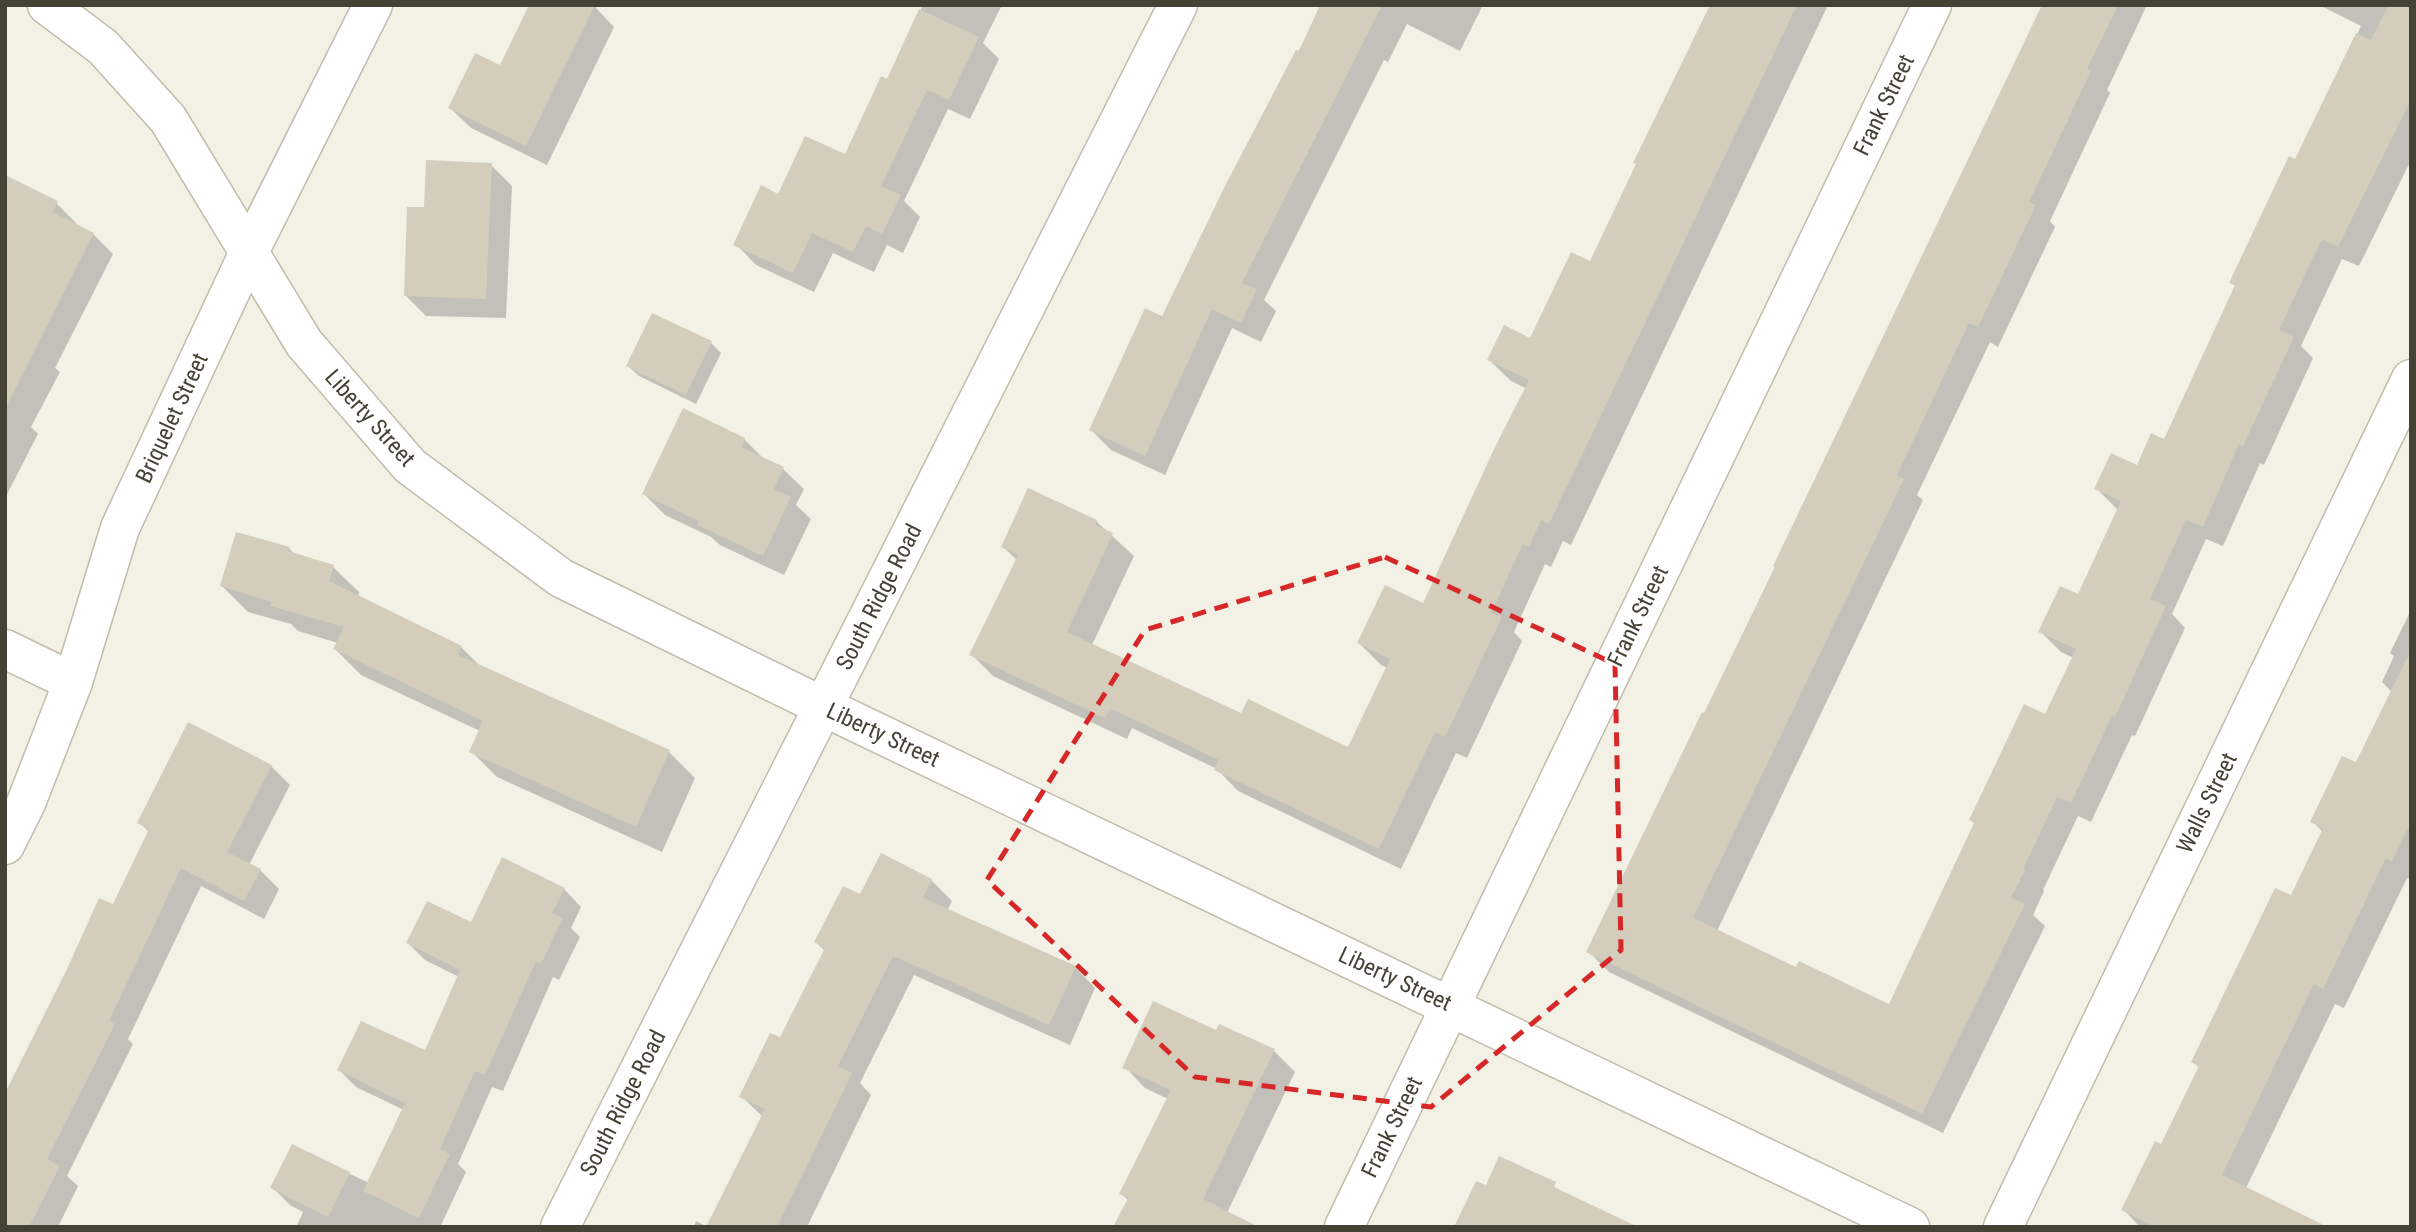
<svg xmlns="http://www.w3.org/2000/svg" width="2416" height="1232" viewBox="0 0 2416 1232" font-family="'Roboto Condensed',sans-serif">
<rect width="100%" height="100%" fill="#f3f0e6"/>
<g fill="#0003">
<path d="M531 5H597L596 8 614 27 547 165 471 128 450 108 501 67Z"/>
<path d="M923 5H1002L983 43 999 59 970 119 948 109 904 201 920 217 903 253 887 245 874 272 833 253 814 292 756 265 736 244 779 196 845 156 888 81Z"/>
<path d="M1322 5H1483L1460 51 1407 24 1388 62 1384 60 1264 300 1276 311 1261 342 1232 328 1165 475 1111 450 1091 430 1163 319Z"/>
<path d="M1712 5H1828L1571 545 1563 541 1551 567 1545 564 1514 632 1522 641 1467 758 1456 753 1401 869 1238 791 1217 769 1132 728 1127 739 993 676 971 654 1017 560 1003 547 1096 521 1134 556 1092 645 1242 715 1348 750 1388 668 1381 665 1359 643 1424 605 1527 389 1511 381 1489 360 1531 340 1591 263Z"/>
<path d="M2043 5H2147L2107 90 2110 93 2050 221 2055 227 1998 347 1990 342 1917 495 1923 500 1717 931 1797 970 1890 1007 2046 716 2074 658 2061 652 2041 632 2079 597 2118 510 2097 489 2138 467 2165 441 2236 287 2231 282 2296 161 2361 26 2319 5H2411V160L2359 266 2342 259 2301 346 2313 358 2264 465 2260 463 2223 546 2206 539 2172 614 2185 628 2135 736 2132 735 2091 822 2078 816 2043 890 2044 891 2033 915 2045 926 1943 1133 1609 972 1589 952 1704 716Z"/>
<path d="M491 165 512 186 506 318 426 316 405 295 425 209Z"/>
<path d="M56 203 76 223 75 225 93 234 113 254 55 368 60 372 31 427 38 434 5 498V313Z"/>
<path d="M711 343 721 353 696 404 639 376 628 366Z"/>
<path d="M744 439 765 460 783 469 804 489 796 505 811 519 784 575 720 545 711 537 665 515 644 494Z"/>
<path d="M289 548 296 556 333 567 359 592 358 597 461 647 481 667 669 752 695 778 662 852 497 777 471 751 480 731 361 675 335 649 338 643 298 631 291 624 248 612 222 586Z"/>
<path d="M2411 610V879L2407 878 2344 1008 2335 1004 2246 1188 2324 1227H2140L2123 1209 2162 1147 2200 1068 2193 1062 2292 898 2323 832 2312 821 2357 765 2392 692 2382 682 2394 656 2390 653Z"/>
<path d="M271 766 290 785 249 865 260 870 279 889 264 919 201 886 128 1039 133 1044 67 1176 78 1186 58 1227H5L114 907 149 832 140 823Z"/>
<path d="M931 880 952 901 947 911 1075 967 1095 988 1070 1045 914 975 860 1083 871 1095 807 1227H694L696 1221 708 1227 763 1117 741 1096 780 1040 825 951 816 942 861 896Z"/>
<path d="M564 889 581 907 571 928 580 937 559 980 553 977 503 1091 492 1087 458 1164 466 1172 440 1227H296L303 1212 290 1205 273 1188 293 1147 369 1183 404 1110 356 1087 339 1070 426 1053 459 977 425 960 408 943 471 925Z"/>
<path d="M1220 1026 1274 1051 1295 1072 1224 1219 1128 1200 1121 1193 1168 1099 1145 1088 1125 1067 1217 1032Z"/>
</g>
<g fill="#d5cdbb">
<path d="M529 5H595L526 146 448 108 475 53 500 65Z"/>
<path d="M1320 5H1382L1242 283 1257 289 1241 323 1212 309 1145 456 1089 430 1145 308 1162 316 1226 184 1296 50 1299 51Z"/>
<path d="M1710 5H1797L1549 524 1541 520 1529 547 1523 544 1491 613 1502 617 1445 737 1435 732 1379 849 1214 770 1219 760 1110 708 1105 718 969 655 1018 555 1001 547 1028 488 1097 520 1095 525 1113 533 1067 632 1241 713 1248 699 1348 747 1390 659 1357 643 1385 585 1423 603 1495 447 1529 380 1487 360 1504 325 1530 338 1571 252 1590 261 1636 164 1633 163Z"/>
<path d="M2042 5H2118L2087 69 2091 71 2029 202 2036 205 1978 327 1969 323 1897 475 1904 479 1693 918 1796 967 1799 961 1889 1004 1974 823 1969 820 2024 704 2045 714 2076 649 2038 632 2060 586 2078 594 2121 501 2094 489 2111 453 2137 465 2151 433 2164 439 2235 285 2229 283 2289 156 2295 159 2356 33 2371 40 2389 5H2411V99L2338 247 2322 239 2279 330 2294 337 2243 446 2239 444 2203 527 2186 520 2150 599 2166 606 2115 717 2112 716 2071 803 2057 797 2023 869 2025 870 2011 898 2025 904 1922 1114 1586 952 1702 712 1704 713 1775 567 1773 566Z"/>
<path d="M919 9 979 37 949 100 927 90 881 186 901 195 882 234 866 226 853 252 812 233 793 273 733 245 761 185 778 194 805 136 845 154 881 76 887 79Z"/>
<path d="M426 160 492 163 486 299 404 296 407 207H424Z"/>
<path d="M5 175 58 201 53 212 94 233 5 409Z"/>
<path d="M652 313 712 341 686 395 626 366Z"/>
<path d="M683 408 745 438 741 447 784 467 774 489 791 497 763 556 697 525 699 521 642 494Z"/>
<path d="M236 532 290 547 288 551 334 565 329 581 462 646 458 655 670 750 636 827 469 752 483 721 333 649 344 627 270 606 272 602 220 586Z"/>
<path d="M2411 650V822L2392 861 2386 858 2323 989 2314 984 2222 1175 2328 1227H2155L2121 1210 2155 1141 2161 1144 2199 1066 2191 1062 2275 888 2291 895 2323 828 2310 822 2342 756 2356 762Z"/>
<path d="M188 722 272 765 227 852 261 869 244 901 181 868 109 1021 115 1024 47 1159 60 1166 29 1227H5V1093L67 969 99 898 113 904 149 829 137 823Z"/>
<path d="M881 853 932 879 923 898 1076 966 1049 1025 893 956 838 1066 852 1073 777 1227H706L765 1109 739 1097 770 1033 780 1037 825 948 814 942 843 886 860 894Z"/>
<path d="M502 857 565 888 552 913 563 918 541 964 536 961 485 1075 475 1071 440 1149 450 1154 419 1218 363 1191 405 1103 337 1070 361 1021 425 1050 460 970 406 943 427 901 471 922Z"/>
<path d="M1153 1001 1216 1030 1219 1024 1275 1049 1203 1199 1259 1227H1113L1128 1198 1119 1194 1171 1090 1122 1068Z"/>
<path d="M292 1144 350 1172 328 1217 270 1188Z"/>
<path d="M1499 1156 1556 1182 1554 1187 1638 1227H1454L1476 1181 1486 1185Z"/>
</g>
<g fill="none" stroke-linecap="round" stroke-linejoin="round">
<g stroke="#c2bcab" stroke-width="41">
<g id="minor">
<path d="M47 5 103 47 168 119 304 343 410 466 561 578 824 707 1910 1227"/>
<path d="M5 649 73 682"/>
<path d="M5 845 26 803 73 682 120 528 250 250 373 5"/>
<path d="M560 1227 1178 5"/>
<path d="M1344 1227 1932 5"/>
<path d="M2003 1227 2411 379"/>
</g>
</g>
<use href="#minor" stroke="#fff" stroke-width="38"/>
</g>
<path fill="none" stroke="#d62828" stroke-width="5" stroke-dasharray="14 9" stroke-linejoin="round" d="M1385 557 1615 664 1621 950 1431 1107 1195 1077 987 880 1145 630Z"/>
<g text-anchor="middle" dominant-baseline="central" stroke-width="5" stroke-linejoin="round" paint-order="stroke">
<g font-size="23" fill="#464135" stroke="#fff">
<text transform="translate(1884 105) rotate(-64)">Frank Street</text>
<text transform="translate(172 418) rotate(-65)">Briquelet Street</text>
<text transform="translate(370 418) rotate(48)">Liberty Street</text>
<text transform="translate(879 597) rotate(-63)">South Ridge Road</text>
<text transform="translate(1638 616) rotate(-64)">Frank Street</text>
<text transform="translate(883 735) rotate(25)">Liberty Street</text>
<text transform="translate(2207 803) rotate(-64)">Walls Street</text>
<text transform="translate(1395 979) rotate(25)">Liberty Street</text>
<text transform="translate(623 1103) rotate(-63)">South Ridge Road</text>
<text transform="translate(1392 1127) rotate(-64)">Frank Street</text>
</g>
</g>
<rect width="2416" height="1232" fill="none" stroke="#464135" stroke-width="14"/>
</svg>
